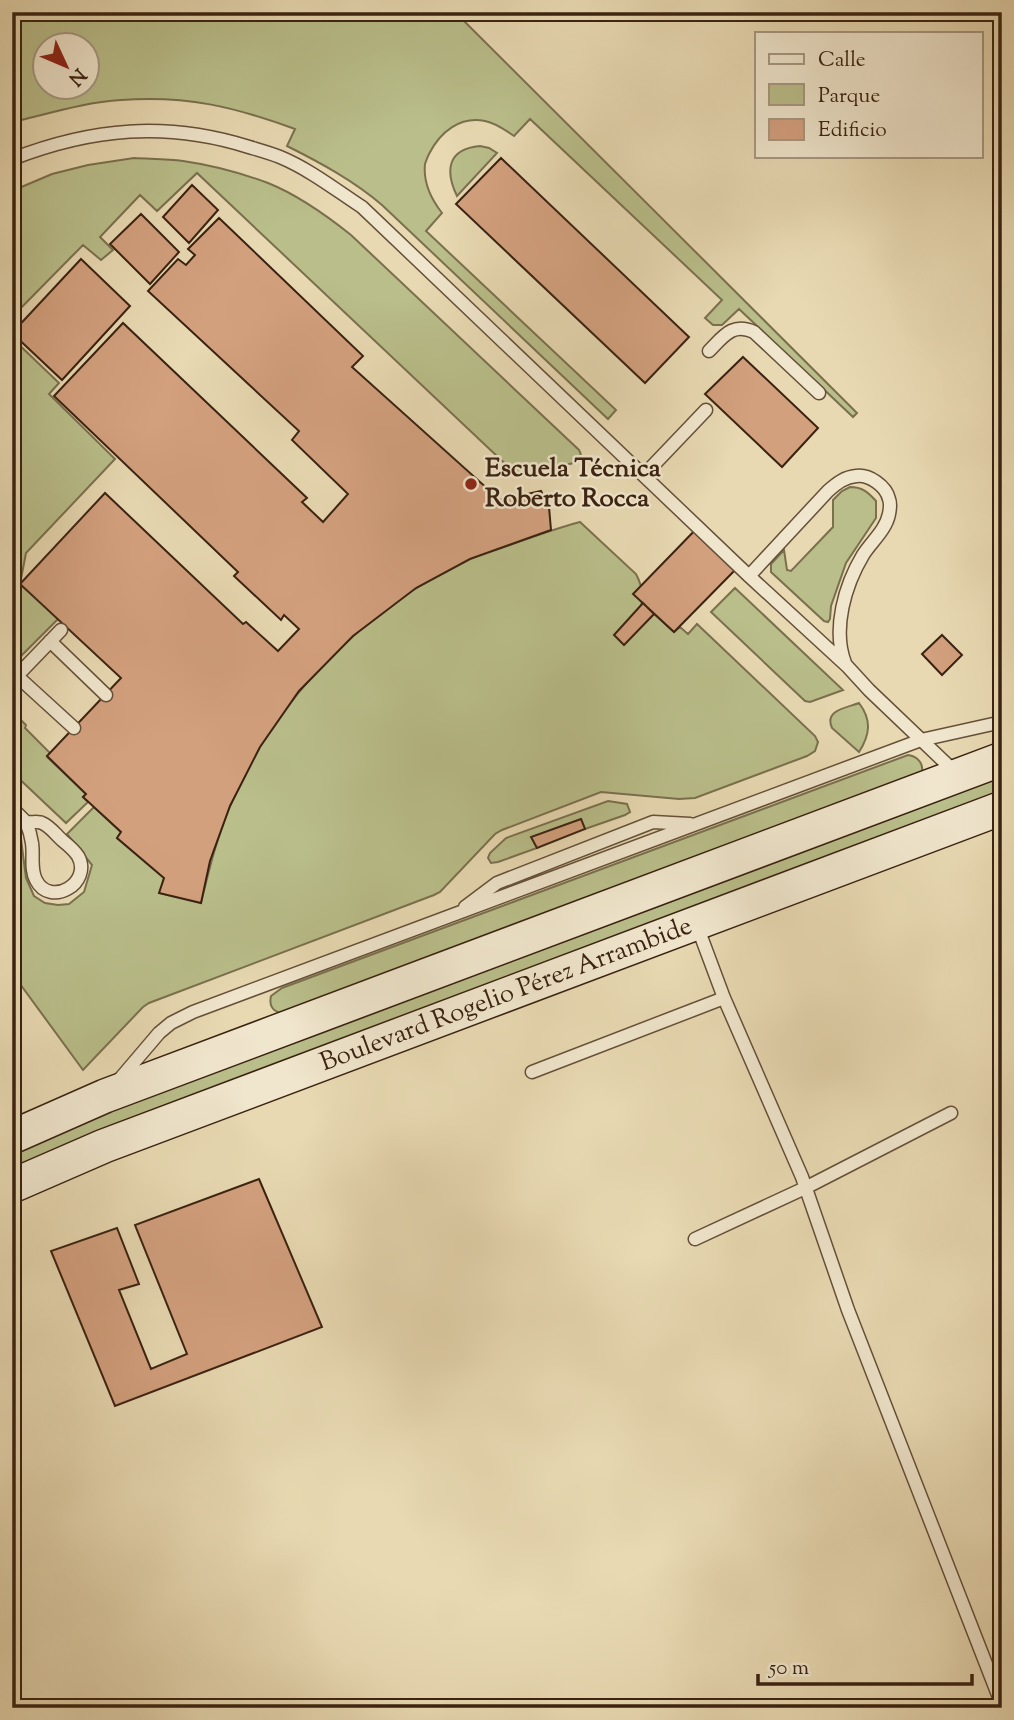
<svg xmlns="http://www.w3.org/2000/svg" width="1014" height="1720" font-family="'Sorts Mill Goudy',serif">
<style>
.green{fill:#b9be8a;stroke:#7a704e;stroke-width:2;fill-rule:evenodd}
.building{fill:#d3a07e;stroke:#3a2211;stroke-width:2}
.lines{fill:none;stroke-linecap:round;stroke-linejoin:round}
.lane-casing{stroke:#665039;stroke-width:15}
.secondary-casing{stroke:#3a2211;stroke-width:36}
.lane{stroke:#f0e6cd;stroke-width:12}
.secondary{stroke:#f0e6cd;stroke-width:33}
.poi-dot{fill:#8f2418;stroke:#f0e6cd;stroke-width:2.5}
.labels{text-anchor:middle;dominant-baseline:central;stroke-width:5;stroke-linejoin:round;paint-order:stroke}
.poi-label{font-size:26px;font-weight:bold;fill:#3a2211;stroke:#f0e6cd;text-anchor:start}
.street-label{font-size:26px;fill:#3a2211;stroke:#f0e6cd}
</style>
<rect width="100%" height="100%" fill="#e8d9b2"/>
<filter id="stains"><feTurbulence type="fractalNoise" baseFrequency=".00286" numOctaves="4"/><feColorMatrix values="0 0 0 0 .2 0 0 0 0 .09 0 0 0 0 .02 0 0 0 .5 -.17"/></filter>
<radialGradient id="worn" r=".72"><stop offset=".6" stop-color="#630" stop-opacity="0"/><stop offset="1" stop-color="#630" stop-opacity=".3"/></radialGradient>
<path class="green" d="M12 12H455L857 413 853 417 739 309 722 325H713L705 318 722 300 530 119 514 136C505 130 496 123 485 121 460 116 440 132 429 154 428 156 426 161 425 164 423 183 431 199 442 213L426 231 616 410 608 419 382 205C354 181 321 163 287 146L295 129C235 107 186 95 121 100 87 102 54 112 21 120L12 124ZM46 46H88V88H46Z
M480 146 489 148 497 153 457 196C445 171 447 149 480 146Z
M134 158C150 159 167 159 183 161 211 165 241 173 268 183 298 195 326 215 351 235L579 450C582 455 581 458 577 462L523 476H518L197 173 157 211 140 195 100 237 113 250 101 260 83 245 12 317V191L52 174 88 165Z
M12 338 59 383 49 394 115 459 26 553 20 584 59 618 12 665Z
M850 487C862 487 868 492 876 501V518L846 563 831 606 830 619 828 622 824 621 771 572V564L784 550 787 570 791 571 833 527V500L842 491Z
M580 522 636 574C651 602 636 618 624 644L654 614 674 632 680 627 688 634 697 624 815 736 818 742 815 751 807 756 695 798 679 799 601 792 502 830 495 834 440 892 434 895 149 1003 143 1007 83 1070 12 973V831L21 839 26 878 34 896 45 903 58 905 69 904 84 892 92 865 67 834 94 807 121 832 117 838 164 878 160 893 201 903C209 870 217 837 230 806 273 701 366 607 469 559 480 554 492 551 504 547 529 538 554 529 580 522Z
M735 588 843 690 810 702 805 701 711 612Z
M859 703C872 720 870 735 859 752L832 728C824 710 846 708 859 703Z
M12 714 17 716 26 725 25 728 50 753 47 757 86 794 83 797 88 802 66 823 12 772Z
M908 755C918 756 925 765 921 774L281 1013C272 1011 269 1005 271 996L282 988Z
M1002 777V796L12 1171V1151L95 1116 324 1032Z
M608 801 627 804 630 812 625 815 585 829 581 819 532 837 537 848 498 862 491 863 488 858 490 853 506 838Z"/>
<path class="building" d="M501 158 689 337 645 383 456 204Z
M192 185 218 210 189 243 163 217Z
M141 214 179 252 150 284 110 244Z
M219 218 363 356 352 367 500 500 541 491 549 507 551 530 470 559 416 588 353 636 299 691 260 747 230 806 210 861 201 903 159 893 164 878 117 838 121 832 83 797 86 794 47 756 121 678 20 584 105 493 243 624 246 622 278 651 299 629 284 615 281 620 234 576 238 572 54 396 123 323 307 498 302 502 323 522 348 494 292 440 299 431 148 291 178 259 186 265 195 255 188 249Z
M81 259 130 306 62 380 12 333Z
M743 357 818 428 782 467 705 394Z
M702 523 742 563 674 632 633 594Z
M643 603 654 614 624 645 614 635Z
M942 635 962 655 942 675 922 654Z
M581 819 585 829 537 848 531 837Z
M259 1179 322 1327 115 1406 51 1251 117 1228 139 1284 119 1290 151 1369 187 1354 135 1225Z"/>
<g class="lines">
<g class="lane-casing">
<path id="lane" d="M12 159C92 128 166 121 249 147 259 150 270 153 280 157 309 169 336 190 362 207L749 576 847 666 869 690 956 773
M709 351C723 337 732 322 754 332L819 393
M644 475 706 410
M749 576 828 491C837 483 845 477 856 476 869 474 886 486 889 499 891 504 890 509 889 514 886 530 871 542 863 555 845 585 832 629 845 663
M50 641 106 695
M17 676 74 728
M12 681 61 630
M12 808 26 822
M26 822C31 823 38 821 42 823 50 826 57 836 63 841 68 845 74 850 78 856 93 883 50 908 36 880 30 869 34 855 32 843 31 836 29 829 26 822Z
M465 907 497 883 653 822 690 824
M696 923 724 998 802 1177 848 1310 1002 1705
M532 1072 724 998
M119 1080 159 1033 171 1023 193 1012 921 740 1002 722
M695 1239 805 1188 951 1113"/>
</g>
<g class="secondary-casing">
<g id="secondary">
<path d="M12 1137 105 1096 1002 759"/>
<path id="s1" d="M12 1186 104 1146 1002 808"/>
</g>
</g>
<use href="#lane" class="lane"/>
<use href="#secondary" class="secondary"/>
</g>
<circle class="poi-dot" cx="471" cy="484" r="7"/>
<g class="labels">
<g class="poi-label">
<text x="485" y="469">Escuela Técnica<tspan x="485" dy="30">Roberto Rocca</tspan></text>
</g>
<g class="street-label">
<text stroke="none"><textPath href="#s1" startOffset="530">Boulevard Rogelio Pérez Arrambide</textPath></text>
</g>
</g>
<rect width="1014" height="1720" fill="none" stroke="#e8d9b2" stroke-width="42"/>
<rect x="14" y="14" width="986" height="1692" fill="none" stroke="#3a2211" stroke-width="3.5"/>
<rect x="21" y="21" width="972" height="1678" fill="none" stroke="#3a2211" stroke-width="2"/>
<rect x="755" y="32" width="228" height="126" fill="#f0e6cd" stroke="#a79882" stroke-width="2"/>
<rect x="769" y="54" width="35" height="10" fill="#f0e6cd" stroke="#a79882" stroke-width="2"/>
<text x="818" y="66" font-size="21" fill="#3a2211">Calle</text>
<rect x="769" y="84" width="35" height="21" fill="#b9be8a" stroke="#a79882" stroke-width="2"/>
<text x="818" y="102" font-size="21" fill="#3a2211">Parque</text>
<rect x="769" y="119" width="35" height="21" fill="#d3a07e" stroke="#a79882" stroke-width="2"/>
<text x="818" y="136" font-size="21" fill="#3a2211">Edificio</text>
<g transform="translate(66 66) rotate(134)"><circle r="33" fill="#f0e6cd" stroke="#a79882" stroke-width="2"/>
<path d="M0-5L12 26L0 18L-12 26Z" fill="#8f2418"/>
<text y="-10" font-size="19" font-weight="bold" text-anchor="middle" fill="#3a2211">N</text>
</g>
<path d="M758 1674v10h214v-10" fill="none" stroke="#3a2211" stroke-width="3.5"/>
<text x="769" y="1674" font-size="21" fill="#3a2211" stroke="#f0e6cd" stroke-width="5" paint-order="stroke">50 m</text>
<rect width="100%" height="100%" filter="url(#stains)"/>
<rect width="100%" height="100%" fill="url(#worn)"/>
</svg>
